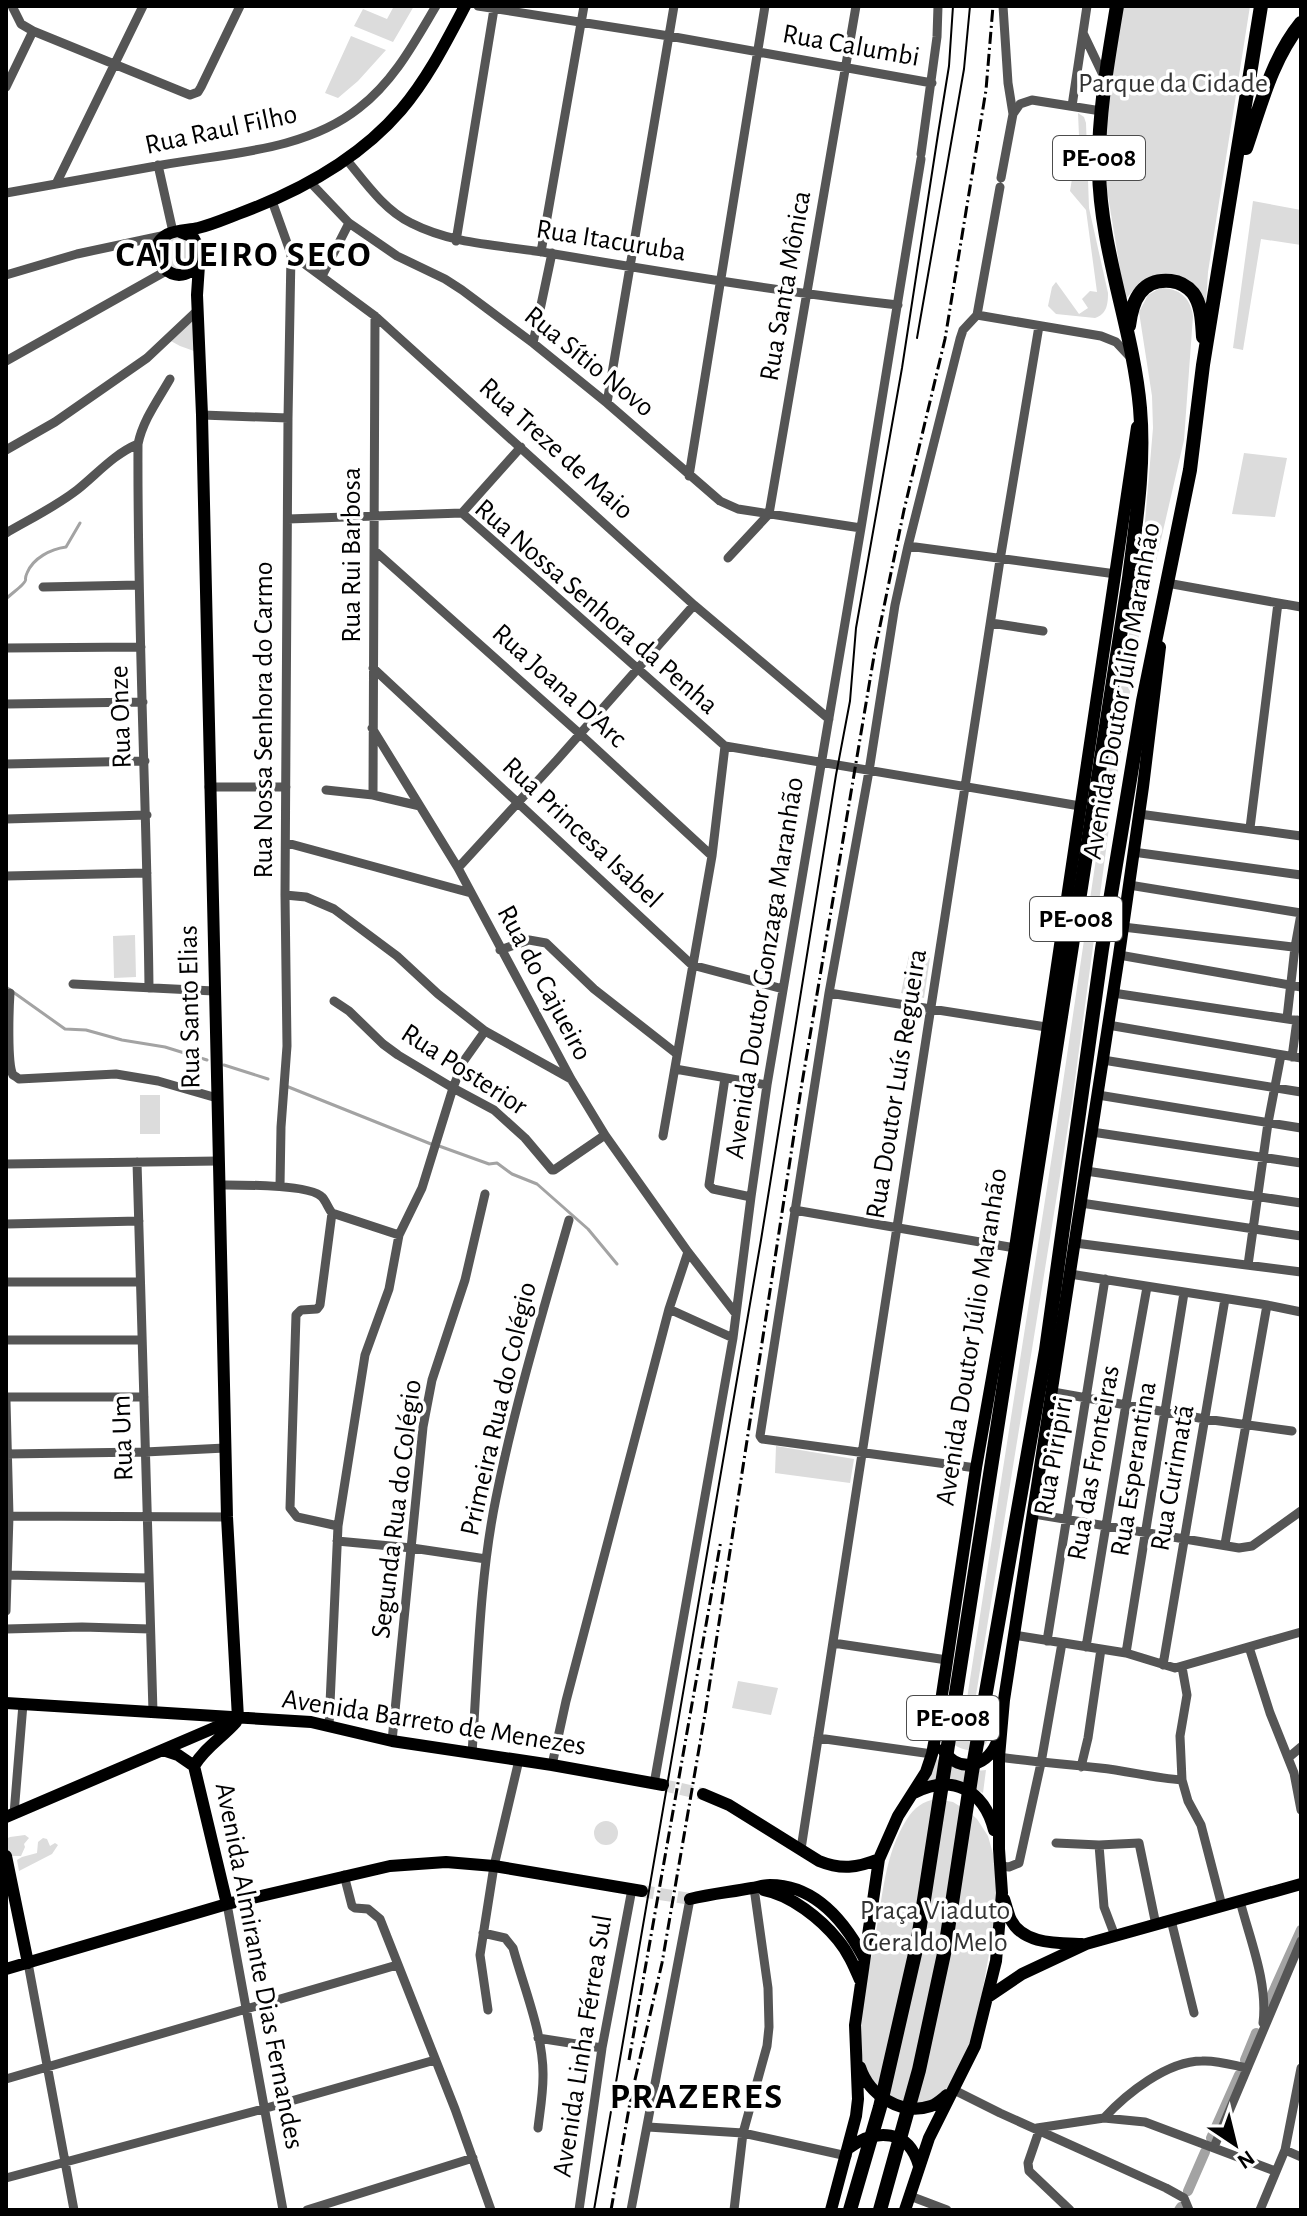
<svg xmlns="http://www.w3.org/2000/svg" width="1307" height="2216" font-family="'Alegreya Sans',sans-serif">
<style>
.green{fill:#dcdcdc}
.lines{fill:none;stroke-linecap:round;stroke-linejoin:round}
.stream{stroke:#a3a3a3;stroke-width:3}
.canal{stroke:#a3a3a3;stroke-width:10}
.major-tunnel{stroke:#d9d9d9;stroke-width:12;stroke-dasharray:12 6;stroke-linecap:butt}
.minor{stroke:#555;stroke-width:9}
.major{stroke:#000;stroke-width:12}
.highway{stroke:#000;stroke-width:14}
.tram{stroke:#000;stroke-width:2}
.rail{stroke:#000;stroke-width:3;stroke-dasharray:12 4 2 4;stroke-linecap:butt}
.labels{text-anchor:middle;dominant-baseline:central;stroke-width:7;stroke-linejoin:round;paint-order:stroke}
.shield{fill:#fff;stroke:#4c4c4c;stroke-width:2}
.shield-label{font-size:26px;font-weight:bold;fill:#000}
.street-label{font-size:28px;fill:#000;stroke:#fff}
.park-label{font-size:28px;fill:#333;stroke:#fff}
.district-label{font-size:36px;font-weight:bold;letter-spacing:2px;fill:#000;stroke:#fff}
</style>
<rect width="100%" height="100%" fill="#fff"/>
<path class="green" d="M394 6H414L393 42 354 26 363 9 387 19Z
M1121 6H1250L1208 272 1206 304 1203 298 1159 277 1140 282 1125 300 1103 165 1108 81Z
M351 36 386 50 358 81 338 98 325 93Z
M1078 113 1084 117 1086 123 1089 208 1108 293C1108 304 1107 314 1095 318L1056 314 1048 306 1052 287 1056 282 1079 314 1088 308 1082 299 1090 291 1097 292 1086 210 1070 191 1079 136Z
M1253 201 1301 210V245L1261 239 1243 350 1233 348Z
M170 237 186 238 194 246 195 257 185 270 168 269 159 250Z
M1160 288C1179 288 1190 297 1193 316L1184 440 1139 635 1109 828 1072 1102 971 1726 992 1730C989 1737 987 1745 981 1748 977 1751 973 1750 968 1750 952 1748 945 1736 943 1721L963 1724 1056 1130 1144 533 1153 428 1152 396 1139 312 1148 295Z
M194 317V351L180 346 169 340Z
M1244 453 1287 458 1275 517 1232 514Z
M135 935 136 977 114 978 113 936Z
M909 955 930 958 924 998 901 993Z
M140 1095H160V1134H140Z
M776 1446 854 1459 850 1483 775 1473Z
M738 1681 778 1688 771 1715 732 1708Z
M934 1758C951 1766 967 1773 986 1770L983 1793C961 1782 950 1774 925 1783Z
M936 1799 953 1802 969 1812 977 1819 988 1836 997 1868V1909L974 2039 944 2095 915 2106C897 2100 879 2096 869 2078 861 2063 860 2040 860 2023 862 1995 870 1966 875 1938 883 1897 884 1855 907 1819 914 1808 923 1801 936 1799Z
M594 1833a12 12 0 1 1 24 0a12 12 0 1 1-24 0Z
M25 1835 29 1838 24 1844 25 1847 21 1856H10L7 1852 6 1839 10 1837Z
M43 1838 47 1839 50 1846 55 1843 58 1845 52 1854 19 1871 17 1860 22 1857 37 1853 38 1842Z"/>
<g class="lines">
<path class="stream" d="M6 599C11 594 17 590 22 585 29 578 23 582 27 573 33 558 51 549 66 547L80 523
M6 987 65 1029 86 1030 122 1040 165 1047 207 1060
M224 1065 268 1079
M286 1086 431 1144
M439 1146 489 1164 497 1163 512 1174 537 1184 588 1229 617 1264"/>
<path class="canal" d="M1269 2001 1301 1930
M1245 2060 1256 2033
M1211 2138 1239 2075
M1188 2191 1205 2152
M1179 2210 1181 2207"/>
<path class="major-tunnel" d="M663 1785 703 1794
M642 1891 690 1899"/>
<path class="minor" d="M12 6 21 24 33 31 190 95 198 92 201 87 240 6
M478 6 669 36 932 83
M1003 6 1008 83 1013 114
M1083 33 1104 77
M6 87 33 31
M1072 106 1087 6
M921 154 937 37 938 6
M346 159C365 182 384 210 411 223 456 246 505 245 554 254 668 273 783 292 898 305
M158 165 173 232
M1001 178 1013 114 1020 104 1032 100 1101 111
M309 181 349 223 397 256 445 279 462 290 533 343 607 403 720 501 738 509 861 528
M56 184 143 6
M6 193C58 184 110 174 162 165 228 153 305 151 359 108 394 81 414 43 436 6
M272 201 291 254 375 316 694 605 829 719
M456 241 494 9
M541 252 584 6
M6 275 77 254 166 235
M322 276 349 223
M977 315 1101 336 1116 342 1131 358
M533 343 552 253
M6 361 166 271
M607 403 674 6
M202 415 288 418
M6 450 55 422 147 358 198 310
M689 476 765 6
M462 513 521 447
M288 519 462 513 725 746 1080 806
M6 533C30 519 55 507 77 490 97 474 114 454 138 444
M908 546 1116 574
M375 551 580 734 712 856
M728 558 769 514 856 6
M1167 583 1301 607
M43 587 139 585
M991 623 1043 631
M6 648 141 647
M373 668 692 965 783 989
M6 704 143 702
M372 728 458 868 571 1079 605 1135 688 1252 736 1314
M6 764 145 761
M209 787H286
M326 790 373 795 420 806
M373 795 375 316
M1139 814 1301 836
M6 819 147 815
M1250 828 1278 603
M287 843 471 893
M1133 852 1301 875
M458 868 557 760 694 605
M6 876 147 873
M1129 885 1301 913
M285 895 306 897 334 909 397 956 438 994 485 1031 571 1079
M1123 927 1301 948
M500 950 529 940 546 943 594 989 677 1054
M1119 955 1301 987
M73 984 214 991
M149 988C147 806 137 625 138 444 143 420 158 400 170 379
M10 993C9 1008 7 1064 13 1075 15 1076 17 1077 19 1079L116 1074 158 1081 217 1098
M829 993 1046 1027
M1113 993 1301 1021
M334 1001 349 1011 383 1044 398 1055 453 1088 494 1110 525 1138 552 1170H554L605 1135
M1287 1018 1295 947 1301 914
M1108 1025 1301 1058
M1292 1057 1297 1020
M1103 1060 1301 1092
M675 1069 767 1085
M725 1078 709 1185 713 1189 751 1197
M1098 1095 1301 1128
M1092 1132 1301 1163
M663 1136 712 856 725 746
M137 1162 153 1712
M6 1164 218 1161
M1086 1171 1301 1203
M219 1185C237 1185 310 1184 322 1197 326 1201 328 1208 332 1213L399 1235
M280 1186 281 1127 287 1046 285 895 288 418 291 254
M1081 1203 1301 1236
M794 1210 1015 1248
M332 1213 320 1305 317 1309 301 1310 296 1315 290 1508 297 1517 338 1526
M6 1224 139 1221
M1075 1243 1301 1272
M1248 1265 1268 1123 1281 1055
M1070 1274 1267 1305 1301 1312
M6 1282H140
M669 1309 733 1338
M6 1340H142
M1053 1392 1205 1419 1292 1431
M6 1397H144
M6 1401 9 1516 6 1611
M6 1454 145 1452 225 1448
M976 1468 762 1439 760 1436 829 993 869 771 895 605 908 546 960 339 963 330 977 315 1000 187
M1034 1514 1239 1548 1252 1546 1301 1511
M6 1516 227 1517
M337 1541 412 1548 486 1559
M1225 1544 1267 1305
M6 1575 149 1578
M6 1629 82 1627 150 1629
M1014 1635 1126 1653 1175 1668 1301 1632
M1047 1641 1105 1279
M833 1643 947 1660
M1086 1647 1126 1404 1147 1287
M1249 1647 1270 1713 1294 1773 1301 1810
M1126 1653 1184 1293
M1163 1665 1225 1299
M1182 1667 1187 1695 1180 1736 1182 1780 1188 1801 1201 1825 1222 1906
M329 1726 338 1526 365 1355 389 1289 399 1235 422 1188 453 1088 463 1062 485 1031
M818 1738 932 1754
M392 1741 423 1427 432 1380 465 1280 485 1194
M472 1753C478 1668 479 1581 496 1498 515 1404 543 1311 569 1220
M999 1757C1033 1762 1067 1764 1100 1768 1128 1771 1154 1778 1182 1780
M1288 1758 1301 1747
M552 1765 566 1701 669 1309 688 1252
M1081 1767 1088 1738 1101 1649
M654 1784 733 1338 751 1197 767 1085 861 528 921 159
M14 1814 23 1704
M1056 1843 1099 1845 1139 1843 1156 1925
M1099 1845 1104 1907 1115 1936
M801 1849 1000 560 1039 326
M1001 1866 1009 1867 1019 1863 1041 1763 1062 1643
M344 1875 352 1906 355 1908 368 1909 380 1919 455 2109 491 2210
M1240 1901C1250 1940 1268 1982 1263 2023
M227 1904 283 2210
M1171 1920 1194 2013
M483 1933 505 1938 513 1948C524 1988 544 2036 543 2077 543 2094 540 2111 538 2128
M28 1963 74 2210
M488 2010 480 1955 494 1866 519 1760
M538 2038 602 2048
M6 2079 397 1965
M954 2090 1000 2113 1166 2188 1184 2198 1189 2210
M1104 2118C1126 2094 1167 2061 1202 2061 1217 2060 1232 2065 1246 2068
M648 2127 743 2133 847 2156
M1037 2128 1104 2118 1145 2122 1275 2171
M1039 2131 1028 2163 1029 2171 1070 2210
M1214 2147 1301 1941
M1285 2150 1301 2157
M6 2178 263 2109 435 2060
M910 2196 947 2210
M307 2210 473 2158
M579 2210 602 2048 632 1889
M631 2210 690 1899
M734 2210 743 2133 767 2046 769 2027 768 1988 754 1888
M1260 2210 1285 2150 1301 2068"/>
<path class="major" d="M180 232 193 237 200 250 197 295 202 415 227 1517 238 1718
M199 259C182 299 134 253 168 234 176 230 189 230 198 228 211 225 225 219 238 214 298 192 359 159 401 110 428 78 446 42 465 6
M6 1703 311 1722 392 1741 552 1765 663 1785
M163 1750 178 1755 194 1766 227 1904
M943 1750C960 1775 990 1766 998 1739
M194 1766C205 1747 222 1738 236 1722
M914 1793C952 1773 984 1790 994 1830
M703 1794 729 1805 819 1861C841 1870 857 1868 879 1859
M6 1817 235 1719
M6 1856 28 1963
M764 1890C791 1895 821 1919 838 1940 848 1952 854 1966 860 1980
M690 1899C710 1894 731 1892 752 1888 758 1887 764 1885 770 1885 816 1885 845 1922 864 1958
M1004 1899C1006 1905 1008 1912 1010 1918 1022 1945 1058 1943 1082 1944
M6 1969 227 1904 390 1866 446 1862 494 1866 642 1891
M988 1997 1022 1974 1086 1944 1301 1884
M860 2067C869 2095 901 2116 931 2106 937 2104 942 2099 947 2095
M849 2148C876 2128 909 2129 919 2166
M831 2210 856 2116 858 2099 855 2025 879 1859 898 1816 926 1772 932 1754 937 1728 976 1468 1015 1248 1137 427
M905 2210 929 2138 975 2046 996 1961 1002 1893 999 1849V1757L1004 1700 1119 955 1143 787 1160 647"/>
<path class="highway" d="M1246 148C1261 104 1272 59 1301 23
M1129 326C1132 301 1141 278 1171 281 1180 282 1187 286 1193 293 1202 305 1202 323 1203 337
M850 2210 880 2107 917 1945 1129 578C1136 522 1145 465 1140 408 1133 328 1100 250 1099 169 1098 114 1108 60 1117 6
M880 2210 919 2070 945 1949 972 1772 1046 1350 1102 949 1143 701 1190 470 1203 365 1261 6"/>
<path class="tram" d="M917 338 964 69 970 6
M594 2210 761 1240 836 775 850 701 856 628 902 368 938 134 949 66 953 6"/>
<path class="rail" d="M629 2060 721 1540
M611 2210 631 2097 662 1963 705 1714 801 1089 875 650 904 510 945 339 986 90 993 6"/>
</g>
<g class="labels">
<g class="shield">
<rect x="1053" y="136" width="92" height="44" rx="6"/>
<rect x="1030" y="897" width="92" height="44" rx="6"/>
<rect x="907" y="1696" width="92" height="44" rx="6"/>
</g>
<g class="shield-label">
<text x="1099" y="158">PE-008</text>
<text x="1076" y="919">PE-008</text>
<text x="953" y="1718">PE-008</text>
</g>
<g class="street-label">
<text transform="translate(851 46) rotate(10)">Rua Calumbi</text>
<text transform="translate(221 130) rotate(-12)">Rua Raul Filho</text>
<text transform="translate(611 241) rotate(9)">Rua Itacuruba</text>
<text transform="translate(786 286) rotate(-80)">Rua Santa Mônica</text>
<text transform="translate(589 362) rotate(39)">Rua Sítio Novo</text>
<text transform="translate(556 449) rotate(42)">Rua Treze de Maio</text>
<text transform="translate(352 555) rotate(-90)">Rua Rui Barbosa</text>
<text transform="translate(596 607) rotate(41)">Rua Nossa Senhora da Penha</text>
<text transform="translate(559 686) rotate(42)">Rua Joana D'Arc</text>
<text transform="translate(1122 691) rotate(-80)">Avenida Doutor Júlio Maranhão</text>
<text transform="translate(121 717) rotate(-92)">Rua Onze</text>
<text transform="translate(264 720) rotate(-90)">Rua Nossa Senhora do Carmo</text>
<text transform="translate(582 833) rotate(43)">Rua Princesa Isabel</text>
<text transform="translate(765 968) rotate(-81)">Avenida Doutor Gonzaga Maranhão</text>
<text transform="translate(544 983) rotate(62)">Rua do Cajueiro</text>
<text transform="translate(190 1007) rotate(-91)">Rua Santo Elias</text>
<text transform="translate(464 1070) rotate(33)">Rua Posterior</text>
<text transform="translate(897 1084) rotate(-81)">Rua Doutor Luís Regueira</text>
<text transform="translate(972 1337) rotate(-81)">Avenida Doutor Júlio Maranhão</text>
<text transform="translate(499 1409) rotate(-77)">Primeira Rua do Colégio</text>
<text transform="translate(123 1438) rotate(-92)">Rua Um</text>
<text transform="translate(1054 1456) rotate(-80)">Rua Piripiri</text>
<text transform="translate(1094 1463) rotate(-80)">Rua das Fronteiras</text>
<text transform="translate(1134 1469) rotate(-81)">Rua Esperantina</text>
<text transform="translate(1173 1478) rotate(-80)">Rua Curimatã</text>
<text transform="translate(397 1509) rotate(-83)">Segunda Rua do Colégio</text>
<text transform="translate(434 1723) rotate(9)">Avenida Barreto de Menezes</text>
<text transform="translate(259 1966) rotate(79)">Avenida Almirante Dias Fernandes</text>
<text transform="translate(583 2046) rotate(-81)">Avenida Linha Férrea Sul</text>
</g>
<g class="park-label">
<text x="1173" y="84">Parque da Cidade</text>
<text x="935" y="1911">Praça Viaduto<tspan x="935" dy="32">Geraldo Melo</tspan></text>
</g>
<g class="district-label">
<text x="244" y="255">CAJUEIRO SECO</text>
<text x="697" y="2097">PRAZERES</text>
</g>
</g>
<rect width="1307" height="2216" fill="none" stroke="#000000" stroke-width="16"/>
<g transform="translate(1235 2144) rotate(145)" stroke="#ffffff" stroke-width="6" paint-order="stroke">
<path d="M0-6L14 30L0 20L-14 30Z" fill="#000000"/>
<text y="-12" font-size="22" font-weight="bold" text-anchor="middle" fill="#000000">N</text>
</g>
</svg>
